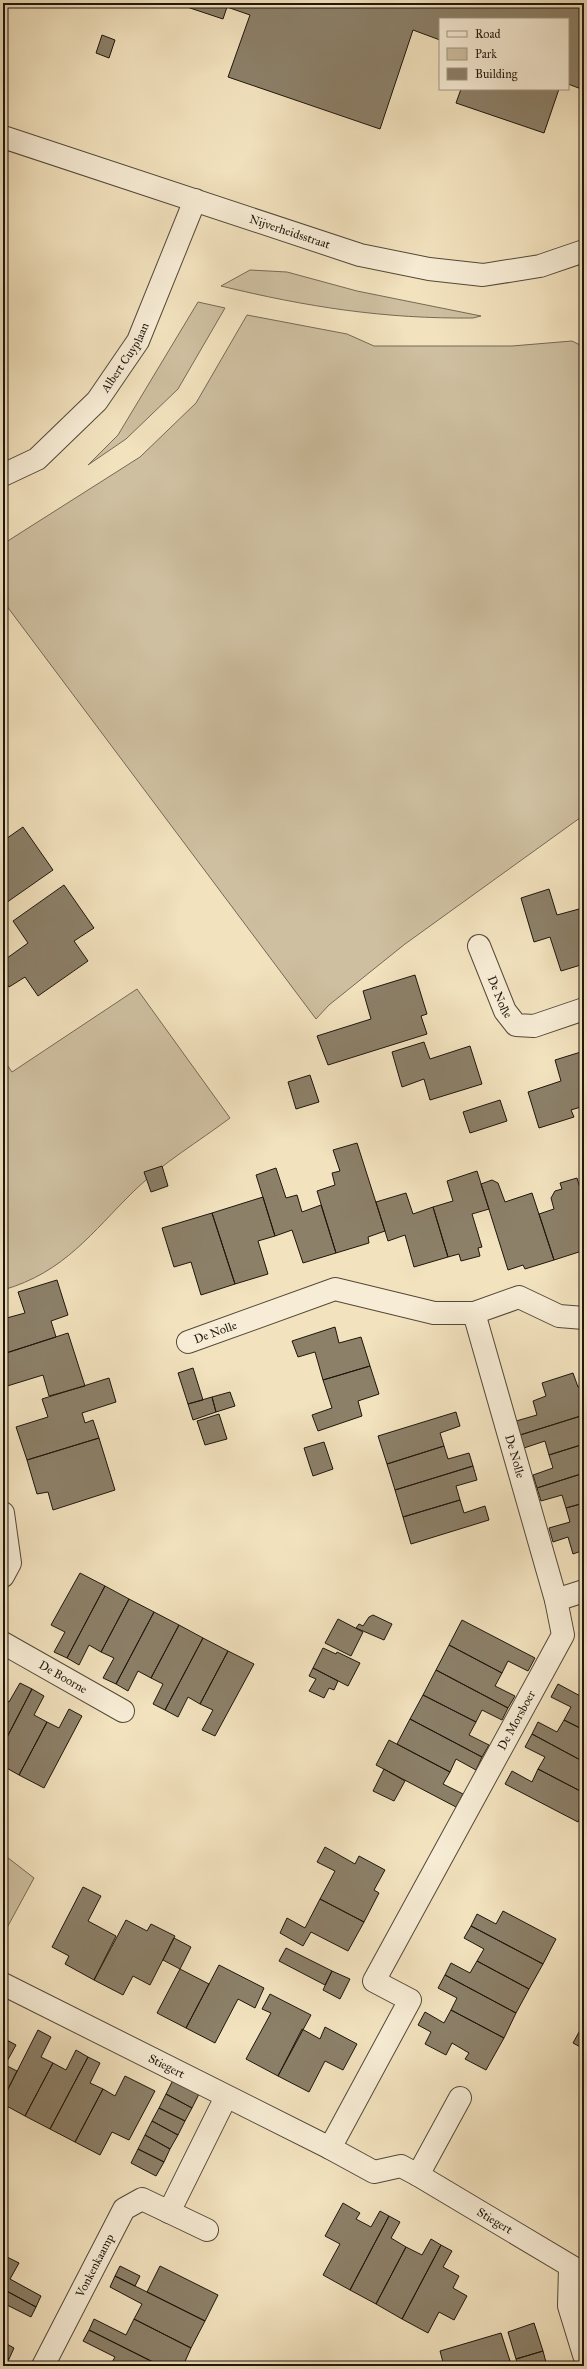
<svg xmlns="http://www.w3.org/2000/svg" width="587" height="2369" font-family="'IM FELL Great Primer',serif">
<style>
.green{fill:#cebfa0;stroke:#766a56}
.building{fill:#8c8069;stroke:#1e160c}
.lines{fill:none;stroke-linecap:round;stroke-linejoin:round}
.minor-casing{stroke:#534938;stroke-width:24}
.tertiary-casing{stroke:#534938;stroke-width:24}
.minor{stroke:#f7ecd5;stroke-width:22}
.tertiary{stroke:#f7ecd5;stroke-width:22}
.labels{text-anchor:middle;dominant-baseline:central;stroke-width:3;stroke-linejoin:round;paint-order:stroke}
.street-label{font-size:12px;fill:#1e160c;stroke:#f7ecd5}
</style>
<rect width="100%" height="100%" fill="#f2e2be"/>
<filter id="stains"><feTurbulence type="fractalNoise" baseFrequency=".005" numOctaves="4"/><feColorMatrix values="0 0 0 0 .2 0 0 0 0 .09 0 0 0 0 .02 0 0 0 .5 -.17"/></filter>
<radialGradient id="worn" r=".72"><stop offset=".6" stop-color="#630" stop-opacity="0"/><stop offset="1" stop-color="#630" stop-opacity=".3"/></radialGradient>
<path class="green" d="M250 270 287 272 357 291 481 316 473 318C385 319 307 307 221 286Z
M198 302 225 308 178 389 126 439 88 465 118 435Z
M247 315 347 334 374 346H512L572 341 584 347V815L405 944 329 1005 316 1019 3 601V544L140 457 196 403Z
M137 989 230 1118C198 1142 164 1162 135 1190 91 1233 65 1272 3 1290V1059L12 1072Z
M3 1854 34 1878 3 1935Z"/>
<path class="building" d="M175 3H584V90L568 84V19H440V40L413 30 380 129 228 77 250 15 227 7 223 19Z
M102 35 115 40 109 58 96 53Z
M461 89H559L544 133 456 103Z
M23 827 53 870 3 905V841Z
M64 885 94 928 74 941 88 961 38 996 25 977 9 987 3 978V961L28 943 13 921Z
M549 889 557 915 579 909 584 926V964L561 971 550 937 534 942 521 898Z
M584 907V926L579 909Z
M415 975 427 1014 421 1016 427 1034 328 1065 317 1036 371 1019 363 991Z
M424 1042 430 1059 470 1046 482 1084 430 1100 424 1079 402 1087 392 1052Z
M584 1051V1106L571 1110 574 1117 539 1128 528 1092 561 1081 555 1060Z
M310 1075 319 1102 296 1109 288 1082Z
M500 1100 507 1121 470 1133 463 1112Z
M357 1143 385 1231 368 1237 369 1243 336 1253 317 1191 335 1185 332 1173 340 1171 333 1150Z
M162 1166 168 1186 151 1192 144 1172Z
M276 1168 286 1198 297 1195 302 1212 321 1205 336 1253 303 1263 292 1230 275 1236 256 1175Z
M477 1171 489 1209 472 1214 482 1247 478 1248 480 1256 461 1261 459 1254 448 1257 433 1207 453 1201 447 1181Z
M577 1178 584 1202V1245L581 1246 582 1251 554 1260 539 1214 554 1209 551 1198 555 1191 562 1189 560 1183Z
M492 1180 498 1183 505 1202 532 1193 554 1260 525 1269 523 1265 508 1270 481 1184Z
M406 1193 413 1214 433 1207 448 1257 414 1267 405 1235 388 1241 376 1202Z
M263 1197 275 1236 258 1241 268 1274 235 1284 212 1213Z
M212 1213 235 1284 201 1295 191 1262 174 1267 162 1228Z
M57 1280 68 1315 51 1321 56 1337 3 1354V1319L25 1313 18 1292Z
M335 1327 339 1343 361 1337 370 1366 323 1380 315 1352 298 1357 292 1341Z
M68 1333 85 1386 49 1396 43 1375 4 1387 3 1354Z
M370 1366 379 1394 358 1401 362 1416 318 1431 312 1415 332 1408 323 1380Z
M193 1368 203 1400 188 1404 178 1373Z
M573 1373 578 1387 584 1385V1415L520 1435 516 1421 537 1415 533 1401 546 1396 542 1383Z
M109 1378 116 1402 82 1413 85 1423 93 1420 99 1438 27 1460 16 1427 48 1417 42 1399Z
M230 1392 235 1406 216 1412 212 1397Z
M212 1397 216 1412 193 1420 188 1404Z
M456 1412 460 1426 440 1433 444 1446 387 1464 378 1436Z
M219 1414 227 1439 205 1445 197 1421Z
M584 1415V1444L549 1455 545 1441 524 1448 520 1435Z
M99 1438 115 1490 53 1510 48 1492 37 1494 27 1460Z
M324 1442 333 1469 313 1476 304 1448Z
M584 1444V1473L537 1488 533 1475 553 1468 549 1455Z
M444 1446 448 1459 469 1453 473 1466 395 1490 387 1464Z
M473 1466 477 1480 456 1486 460 1500 403 1517 395 1490Z
M584 1473V1503L566 1508 562 1495 541 1501 537 1488Z
M460 1500 464 1513 485 1506 489 1520 411 1544 403 1517Z
M584 1503V1550L573 1554 568 1537 553 1542 549 1528 570 1522 566 1508Z
M80 1573 105 1586 67 1658 54 1652 65 1632 51 1625Z
M105 1586 129 1599 101 1652 89 1645 79 1665 67 1658Z
M129 1599 154 1612 116 1684 103 1678 114 1658 101 1652Z
M154 1612 179 1625 151 1678 138 1671 128 1691 116 1684Z
M373 1615 392 1624 384 1640 356 1628 359 1624 363 1626 369 1617Z
M338 1619 363 1632 351 1656 325 1643Z
M462 1620 535 1658 528 1671 508 1661 502 1673 449 1645Z
M179 1625 203 1638 165 1710 153 1704 163 1684 151 1678Z
M203 1638 228 1651 200 1704 188 1697 178 1717 165 1710Z
M449 1645 502 1673 495 1686 515 1696 508 1708 436 1670Z
M323 1648 336 1654 337 1652 360 1663 348 1686 313 1668Z
M228 1651 254 1664 215 1736 202 1730 213 1710 200 1704Z
M313 1668 338 1681 334 1690 329 1688 324 1698 309 1691 316 1679 309 1676Z
M436 1670 508 1708 502 1720 482 1710 476 1722 423 1695Z
M20 1683 32 1689 3 1745V1699L9 1702Z
M558 1684 584 1698V1730L564 1720 571 1707 551 1697Z
M32 1689 44 1696 34 1715 47 1722 19 1775 3 1766V1745Z
M423 1695 476 1722 469 1735 489 1745 482 1757 410 1719Z
M69 1709 82 1716 44 1788 19 1775 47 1722 59 1728Z
M410 1719 482 1757 476 1770 456 1759 450 1772 397 1744Z
M564 1720 584 1730V1762L532 1734 538 1722 557 1732Z
M532 1734 584 1762V1793L538 1769 545 1757 525 1747Z
M389 1740 450 1772 443 1784 463 1794 456 1807 376 1765Z
M384 1769 405 1781 394 1801 373 1791Z
M538 1769 584 1793V1810L578 1822 505 1784 512 1771 532 1782Z
M325 1847 355 1864 359 1856 385 1870 374 1890 379 1893 364 1922 320 1899 335 1871 317 1862Z
M83 1887 101 1896 88 1921 116 1936 94 1980 65 1964 69 1956 52 1947Z
M320 1899 364 1922 348 1951 311 1932 303 1946 280 1933 287 1918 305 1928Z
M503 1911 556 1939 543 1964 471 1926 477 1914 496 1924Z
M126 1920 147 1931 151 1924 175 1936 150 1985 133 1976 123 1995 94 1980Z
M471 1926 543 1964 529 1989 477 1961 484 1949 464 1938Z
M174 1938 191 1947 180 1969 209 1984 186 2028 157 2013 180 1969 163 1960Z
M286 1948 332 1971 325 1985 279 1961Z
M477 1961 529 1989 516 2013 445 1975 451 1963 470 1973Z
M219 1965 264 1988 255 2008 238 1999 215 2043 186 2028Z
M332 1971 350 1979 340 1999 323 1990Z
M445 1975 516 2013 504 2038 451 2010 457 1998 438 1988Z
M270 1994 311 2015 278 2076 246 2059 271 2013 262 2009Z
M451 2010 504 2038 486 2070 465 2059 469 2053 452 2043 446 2055 425 2044 431 2032 418 2025 425 2012 444 2023Z
M584 2023V2049L573 2043Z
M325 2027 357 2044 343 2070 325 2061 309 2092 278 2076 302 2029 320 2039Z
M38 2030 51 2037 41 2057 53 2063 25 2116 3 2104V2099Z
M3 2038 16 2045 5 2065 17 2071 3 2099Z
M76 2050 88 2057 50 2129 25 2116 53 2063 66 2070Z
M88 2057 100 2063 90 2083 103 2089 75 2142 50 2129Z
M125 2076 155 2091 129 2140 112 2132 100 2155 75 2142 103 2089 115 2096Z
M173 2080 199 2094 192 2108 166 2094Z
M166 2094 192 2108 185 2121 159 2108Z
M159 2108 185 2121 178 2135 152 2121Z
M152 2121 178 2135 170 2149 145 2135Z
M145 2135 170 2149 164 2162 138 2149Z
M138 2149 164 2162 156 2176 131 2163Z
M343 2203 360 2213 356 2219 371 2227 380 2211 389 2216 350 2290 323 2275 340 2244 325 2236Z
M389 2216 400 2222 391 2238 406 2247 376 2304 350 2290Z
M431 2239 441 2245 402 2319 376 2304 406 2247 422 2255Z
M441 2245 452 2251 443 2267 459 2276 453 2288 467 2296 454 2320 439 2312 428 2333 402 2319Z
M3 2255 19 2263 10 2279 41 2296 36 2307 3 2289Z
M120 2266 140 2276 135 2286 115 2276Z
M160 2266 218 2295 205 2321 147 2292Z
M115 2276 205 2321 191 2348 134 2319 142 2304 110 2287Z
M3 2289 36 2307 31 2317 3 2303Z
M94 2319 126 2335 134 2319 191 2348 183 2366H161L89 2330Z
M534 2323 543 2351 516 2359 508 2332Z
M89 2330 161 2366H110L115 2357 83 2341Z
M501 2333 510 2361 494 2366H444L440 2351Z
M3 2342 14 2348 9 2359 3 2356Z
M543 2351 547 2366H518L516 2359Z
M3 2356 9 2359 5 2366H3Z
M510 2361 511 2366H494Z"/>
<g class="lines">
<g class="minor-casing">
<g id="minor">
<path id="s1" d="M479 946 505 1011 516 1025 534 1026 584 1009"/>
<path id="s2" d="M474 1313 556 1600"/>
<path id="s3" d="M188 1342 335 1289 434 1313H474L519 1297 559 1316 584 1318"/>
<path d="M3 1513 10 1563 3 1576"/>
<path id="s4" d="M3 1643 123 1711"/>
<path id="s5" d="M3 1984 330 2148"/>
<path id="s6" d="M460 2098 418 2175 584 2274"/>
<path id="s7" d="M418 2175 401 2166 374 2172 330 2148 410 2000 374 1981 563 1635 556 1600 584 1591"/>
<path d="M169 2212 226 2097"/>
<path d="M570 2267 569 2306 584 2355"/>
<path id="s8" d="M43 2366 124 2209 142 2199 207 2230"/>
</g>
</g>
<g class="tertiary-casing">
<g id="tertiary">
<path id="s9" d="M3 137 360 255 429 269 483 275 540 266 584 251"/>
<path id="s10" d="M3 475 37 459 97 401 138 341 195 200"/>
</g>
</g>
<use href="#minor" class="minor"/>
<use href="#tertiary" class="tertiary"/>
</g>
<g class="labels">
<g class="street-label">
<text stroke="none"><textPath href="#s9" startOffset="302">Nijverheidsstraat</textPath></text>
<text stroke="none"><textPath href="#s10" startOffset="173">Albert Cuyplaan</textPath></text>
<text stroke="none"><textPath href="#s1" startOffset="55">De Nolle</textPath></text>
<text stroke="none"><textPath href="#s3" startOffset="29">De Nolle</textPath></text>
<text stroke="none"><textPath href="#s2" startOffset="149">De Nolle</textPath></text>
<text stroke="none"><textPath href="#s4" startOffset="69">De Boorne</textPath></text>
<text stroke="none"><textPath href="#s7" startOffset="603">De Morsboer</textPath></text>
<text stroke="none"><textPath href="#s5" startOffset="183">Stiegert</textPath></text>
<text stroke="none"><textPath href="#s6" startOffset="177">Stiegert</textPath></text>
<text stroke="none"><textPath href="#s8" startOffset="113">Vonkenkaamp</textPath></text>
</g>
</g>
<rect width="587" height="2369" fill="none" stroke="#f2e2be" stroke-width="16"/>
<rect x="4" y="4" width="579" height="2361" fill="none" stroke="#1e160c" stroke-width="2"/>
<rect x="8" y="8" width="571" height="2353" fill="none" stroke="#1e160c"/>
<rect x="439" y="18" width="130" height="72" fill="#f7ecd5" stroke="#a09685"/>
<rect x="447" y="31" width="20" height="6" fill="#f7ecd5" stroke="#a09685"/>
<text x="475" y="38" font-size="12" fill="#1e160c">Road</text>
<rect x="447" y="48" width="20" height="12" fill="#cebfa0" stroke="#a09685"/>
<text x="475" y="58" font-size="12" fill="#1e160c">Park</text>
<rect x="447" y="68" width="20" height="12" fill="#8c8069" stroke="#a09685"/>
<text x="475" y="78" font-size="12" fill="#1e160c">Building</text>
<rect width="100%" height="100%" filter="url(#stains)"/>
<rect width="100%" height="100%" fill="url(#worn)"/>
</svg>
